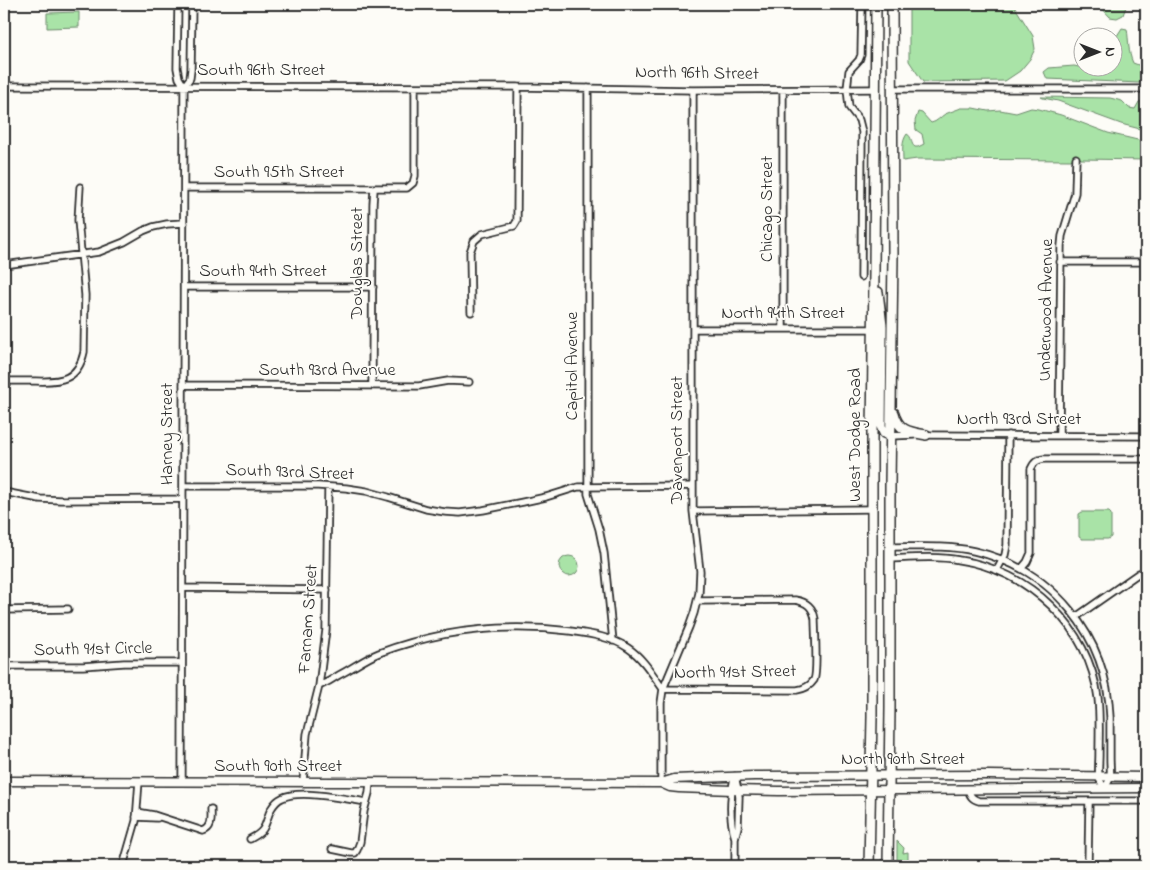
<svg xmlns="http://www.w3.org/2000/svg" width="1150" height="870" font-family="'Indie Flower',sans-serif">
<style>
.green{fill:#a9e3a7;stroke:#6a8769}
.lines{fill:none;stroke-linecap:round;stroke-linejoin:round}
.minor-casing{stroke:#2b2b2b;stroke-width:9}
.major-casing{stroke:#2b2b2b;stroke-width:11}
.highway-casing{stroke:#2b2b2b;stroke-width:12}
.minor{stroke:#fdfcf7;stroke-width:5.5}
.major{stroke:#fdfcf7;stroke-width:8}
.highway{stroke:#fdfcf7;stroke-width:9}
.labels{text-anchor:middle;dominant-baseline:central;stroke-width:4;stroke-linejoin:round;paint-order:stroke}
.street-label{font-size:18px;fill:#2b2b2b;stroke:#fdfcf7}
</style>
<rect width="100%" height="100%" fill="#fdfcf7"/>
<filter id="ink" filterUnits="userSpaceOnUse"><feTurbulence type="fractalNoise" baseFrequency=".02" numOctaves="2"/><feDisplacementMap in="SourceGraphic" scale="10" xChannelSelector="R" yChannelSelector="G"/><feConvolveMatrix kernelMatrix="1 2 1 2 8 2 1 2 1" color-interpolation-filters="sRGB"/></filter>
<g filter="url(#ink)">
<path class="green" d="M909 4H1013L1033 36 1035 49 1030 59 1020 71 1005 81 923 82 909 61Z
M1098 4H1127L1123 15 1117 18 1110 17Z
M79 12V27L47 28V13Z
M1122 28 1127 29C1129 41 1128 52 1133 63L1141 66 1142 75 1140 83 1047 79 1044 72 1049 68 1074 66 1090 69 1094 68H1112L1113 42Z
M1041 97 1110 98 1122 101 1129 108 1135 109 1139 102 1146 101V133L1140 129 1121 124 1058 101 1043 98Z
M961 108H973L988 111 1000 110 1016 113 1031 108 1039 109 1061 115 1108 133 1146 142V160L1081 159 1078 156H1075L1071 160 917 159 903 161C903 151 901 142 907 134 913 137 910 144 915 147H918L924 144 922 134 916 130 915 121 918 112 922 113 931 123C937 122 940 117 945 114 950 112 956 110 961 108Z
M1082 512H1109L1111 514V537L1108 539H1082L1079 537V514Z
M559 566a10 10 0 1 1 20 0a10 10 0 1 1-20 0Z
M897 841 904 848 903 853 908 852V866H897Z"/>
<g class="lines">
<g class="minor-casing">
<path id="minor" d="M178 4 177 68 179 78 184 86
M4 86 518 87 693 90 876 89
M184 86 190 78 191 70 192 4
M588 88V494L599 529 604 553 613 641
M893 89H1146
M184 188H407L413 183 415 176V87
M1060 262H1146
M4 265 99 252 124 242 143 231 153 227 167 224 184 223
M861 277 862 132 859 120 849 107 847 89 849 71 859 60 861 55 862 4
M184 287H373
M471 312 470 252 474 241 482 234 514 226 517 221 518 87
M783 328V90
M693 329H873
M4 381C14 381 25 381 36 381 61 382 78 380 84 352L85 295 78 220 80 187
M183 385 419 386 448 381 469 382
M372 386V379L373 204 374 189
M923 435 1146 436
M1059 435 1061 246 1062 236 1075 193 1076 158
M891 436 914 435
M183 486H318L346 488 366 491 388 497 426 509 445 512 460 513 483 510 523 502 546 497 578 487 693 486
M4 492 40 499 61 500 183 499
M693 511 872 509
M890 547C918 547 947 545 974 551 1053 569 1107 636 1110 717 1110 731 1110 745 1110 759 1110 765 1111 772 1110 778 1109 782 1106 785 1105 788
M890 559C913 558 937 556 959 560 1029 570 1089 627 1098 698 1100 717 1099 736 1099 755 1099 762 1098 771 1099 778 1100 782 1103 785 1105 788
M1021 569 1027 562 1031 553V469C1034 462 1037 460 1044 459H1146
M997 570 1005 555 1007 545 1008 435
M183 588 327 590
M4 610 68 609
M1076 617 1139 573 1146 572
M4 666H83L124 663H182
M319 686C326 683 333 679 339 675 353 668 364 659 379 653 440 630 505 623 570 631 590 634 612 637 628 648 643 658 653 675 663 689L797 690C804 689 810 686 814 680 818 672 815 631 815 619 813 607 807 602 795 600L698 601
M735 776 738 790 739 797 738 827 735 838V866
M734 778C730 798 729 819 735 838
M182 781 184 86
M303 782 307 734 319 686 326 630 328 487
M661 783V703L663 689 689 627 694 613 699 593 700 571 693 511V90
M968 789C970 796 972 799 979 801H1146
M137 812 154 815 203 831C213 828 211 818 211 809
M136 817 157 818
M250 839C268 830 264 824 271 809 274 804 277 800 282 798 299 789 347 799 366 802
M332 849 351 853H355L357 850 360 842 364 811 369 793 370 782
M123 866 136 821 139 781
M1088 866 1089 801"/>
</g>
<g class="major-casing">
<path id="major" d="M4 781 661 783 670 787 679 788 732 790 779 791 1146 788
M661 783 674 779 754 776 989 775 1146 777"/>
</g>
<g class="highway-casing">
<path id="highway" d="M878 292 882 326 881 426 884 433 891 436
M894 413C898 431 910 432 926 435
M869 866 872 717V433L874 272 876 4
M888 866 890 708V485L893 256 892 4"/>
</g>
<use href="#minor" class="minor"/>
<use href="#major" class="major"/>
<use href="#highway" class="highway"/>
</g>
</g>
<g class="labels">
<g class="street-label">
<text x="261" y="71">South 96th Street</text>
<text transform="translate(697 74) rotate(1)">North 96th Street</text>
<text x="279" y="173">South 95th Street</text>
<text transform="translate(768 209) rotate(-90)">Chicago Street</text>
<text transform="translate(358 263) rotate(-90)">Douglas Street</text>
<text x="263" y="272">South 94th Street</text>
<text transform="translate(1047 310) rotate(-89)">Underwood Avenue</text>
<text x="783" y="314">North 94th Street</text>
<text transform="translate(573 366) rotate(-90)">Capitol Avenue</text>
<text x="327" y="371">South 93rd Avenue</text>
<text x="1019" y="420">North 93rd Street</text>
<text transform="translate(168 434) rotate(-90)">Harney Street</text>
<text transform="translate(856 435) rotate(-90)">West Dodge Road</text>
<text transform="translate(678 440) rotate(-90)">Davenport Street</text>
<text transform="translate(290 473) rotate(2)">South 93rd Street</text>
<text transform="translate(309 619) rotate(-86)">Farnam Street</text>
<text transform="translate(93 650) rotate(-1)">South 91st Circle</text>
<text transform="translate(735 673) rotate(-1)">North 91st Street</text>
<text x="903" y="760">North 90th Street</text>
<text x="278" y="767">South 90th Street</text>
</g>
</g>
<rect width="1150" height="870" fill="none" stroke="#fdfcf7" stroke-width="20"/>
<rect x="10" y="10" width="1130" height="850" fill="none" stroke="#2b2b2b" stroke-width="2" filter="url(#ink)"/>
<g transform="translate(1098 52) rotate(90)"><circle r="24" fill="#fdfcf7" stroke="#a9a8a5"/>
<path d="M0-4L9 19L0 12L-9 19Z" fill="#2b2b2b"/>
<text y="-8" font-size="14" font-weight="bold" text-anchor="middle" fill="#2b2b2b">N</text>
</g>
</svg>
